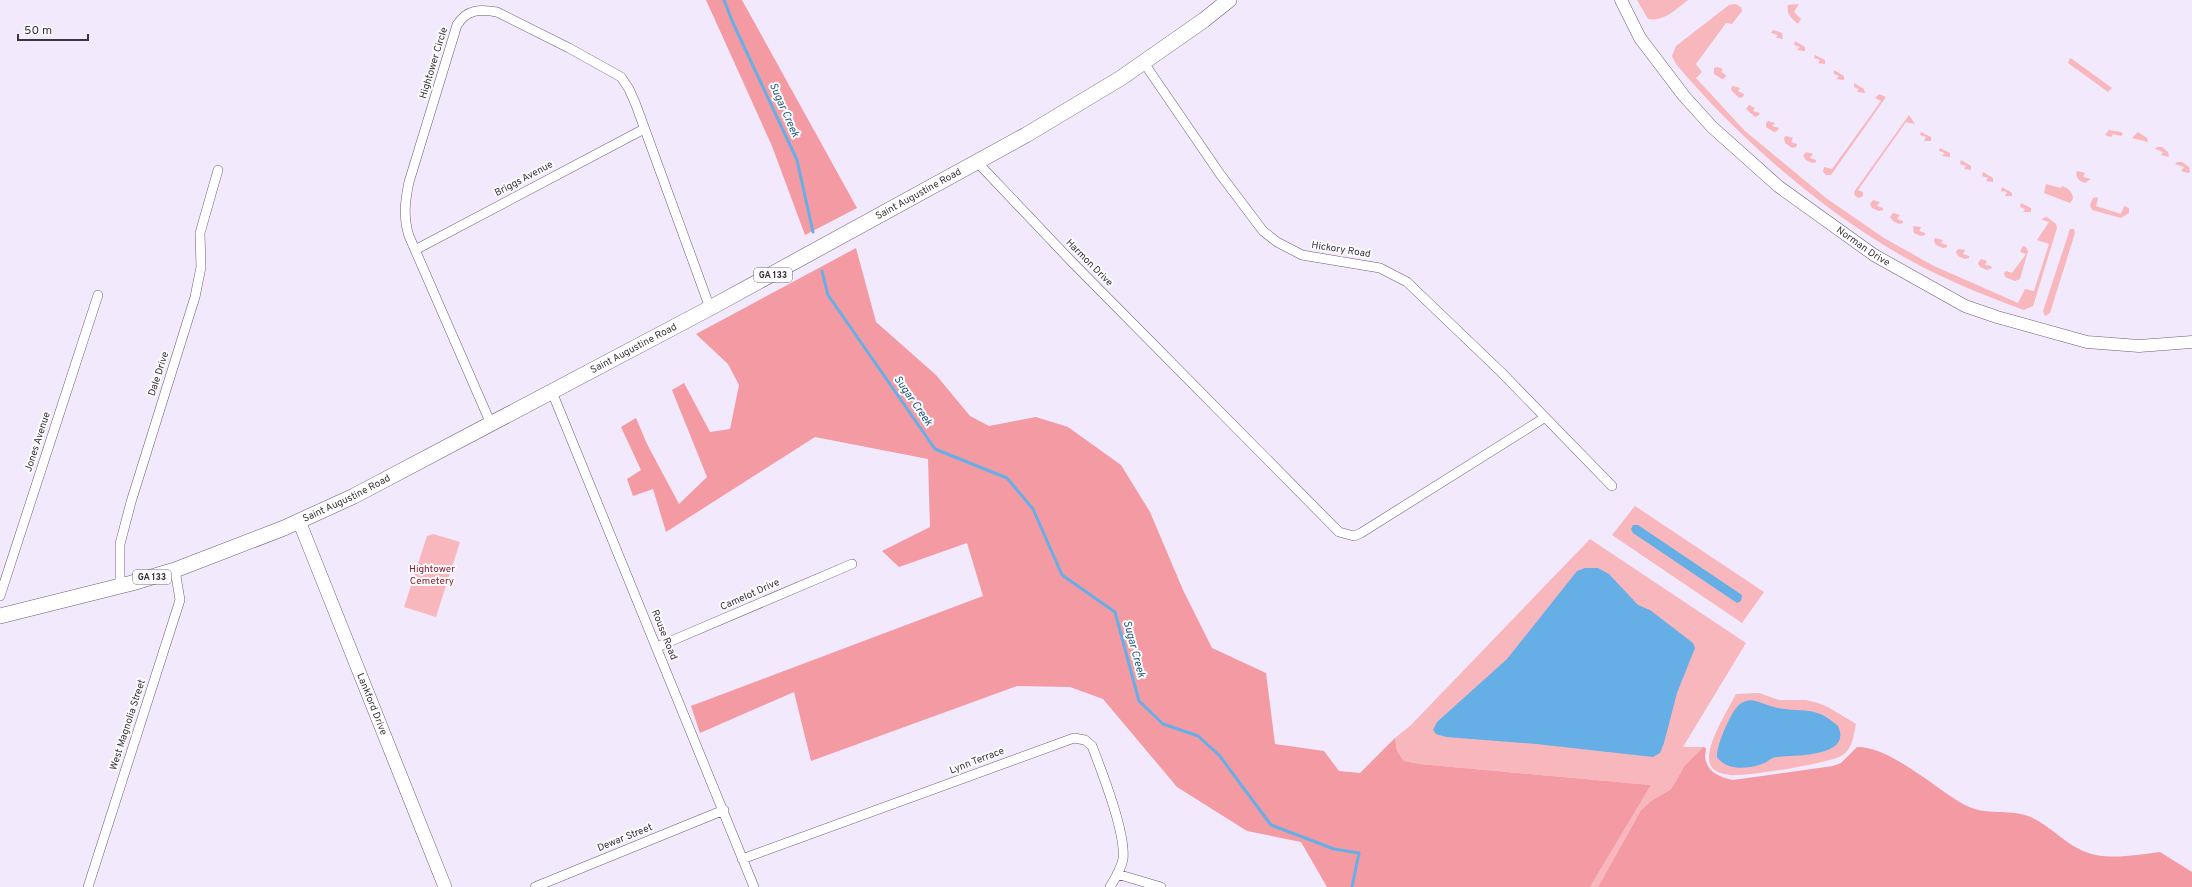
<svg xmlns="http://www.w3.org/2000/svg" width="2192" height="887" font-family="Overpass,sans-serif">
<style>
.green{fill:#f8b7bd}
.forest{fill:#f49aa3}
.water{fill:#66afe6}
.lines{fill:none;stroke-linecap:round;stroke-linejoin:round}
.stream{stroke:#66afe6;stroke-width:3}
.minor-casing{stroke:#6b5d78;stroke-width:10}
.tertiary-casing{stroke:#6b5d78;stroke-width:13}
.secondary-casing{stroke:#6b5d78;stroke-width:14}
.primary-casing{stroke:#6b5d78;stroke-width:16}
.minor{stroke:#fff;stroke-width:9}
.tertiary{stroke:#fff;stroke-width:12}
.secondary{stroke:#fff;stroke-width:13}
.primary{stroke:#fff;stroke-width:15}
.labels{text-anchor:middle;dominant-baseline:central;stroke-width:4;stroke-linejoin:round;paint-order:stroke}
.shield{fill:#fbfbfb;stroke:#747078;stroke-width:1}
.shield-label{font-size:9px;font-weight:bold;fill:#3a3440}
.street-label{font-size:10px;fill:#3a3440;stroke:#fbfbfb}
.park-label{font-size:10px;fill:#861e36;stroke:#fbfbfb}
.water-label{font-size:11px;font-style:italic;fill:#265b80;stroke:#fbfbfb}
</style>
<rect width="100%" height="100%" fill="#f2e9fc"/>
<path class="green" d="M1637 0H1688C1676 9 1664 22 1648 19Z
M1735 4 1741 7 1742 11 1732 24 1726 23 1696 64 1702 72 1696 78 1745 131 1826 198 1884 238 1934 266 2018 303 2025 289 2034 291 2049 244 2037 240 2049 222 2042 220 2043 218 2047 217 2056 224 2057 228 2033 306 2024 310C1986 296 1948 281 1913 262 1826 215 1739 139 1676 64L1672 56 1676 46 1729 5Z
M1799 4 1794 12 1801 19 1798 24C1792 19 1786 14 1788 5Z
M1773 30 1782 33 1783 39 1776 38 1778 35 1771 33Z
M1795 41 1805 47V51L1797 50 1800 47 1794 45Z
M1815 55 1825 60V64L1818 63 1820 60 1814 58Z
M2070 58 2072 59 2112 88 2108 92 2068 63Z
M1717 67 1723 69 1721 72 1726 75 1725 78 1722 79 1714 74V68Z
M1834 70 1844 76V80L1836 79 1839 76 1834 74Z
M1854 83 1864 89 1865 93 1857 92 1859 89 1854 87Z
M1732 86 1740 88 1738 91 1744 94 1743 97 1739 98 1731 90Z
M1879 94 1886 97 1831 175H1826L1823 172 1824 167 1832 169 1881 101 1875 98Z
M1749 105 1755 108 1753 111 1760 113 1758 116 1755 117 1746 109Z
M1909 115 1915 124 1906 122 1858 190 1863 192V196L1859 198 1855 196 1854 192Z
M1768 121 1775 123 1772 126 1779 128 1777 131 1774 132 1766 127V123Z
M2109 130 2121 132 2123 134 2121 136 2113 134 2111 137 2105 135Z
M1921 132 1931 137V141H1924L1926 137 1920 135Z
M2138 132 2147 138 2148 142 2132 138Z
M1786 136 1793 138 1791 142 1797 144 1796 147 1792 148 1785 143 1784 138Z
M2157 147H2162L2168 152 2169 157 2161 155 2163 152 2155 149Z
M1940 148 1950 153V157L1942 156 1945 153 1939 151Z
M1806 152 1813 154 1810 158 1816 160V162L1812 163 1806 160 1803 156Z
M1961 160 1971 166V170L1964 169 1966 166 1960 164Z
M2177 162H2182L2189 167 2190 172 2188 173 2181 171 2184 167 2175 164Z
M2077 171 2085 173 2083 177 2091 179 2085 183C2079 181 2075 178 2077 171Z
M1983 172 1993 178V182L1986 181 1988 178 1982 176Z
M2046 184 2061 188 2062 186C2069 188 2073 193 2073 199L2070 203 2044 193Z
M2002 187 2012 193V196H2005L2007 192 2001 191Z
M2097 197 2098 199 2096 206 2121 214 2124 206 2129 208V213L2121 218 2092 210 2090 205 2093 198Z
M1873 200 1880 202 1877 206 1883 208V210L1879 211 1872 208 1870 204Z
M2021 203 2031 208V212H2023L2025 209 2020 207Z
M1893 213 1900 215 1897 219 1903 221V223L1899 224 1893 221 1890 217Z
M1913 226 1921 227 1919 231 1925 233V235L1921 236 1914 233Z
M2070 229H2074L2075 233 2050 313 2045 316 2043 311Z
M1935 238 1943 240 1941 243 1947 245V247L1943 248 1936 245 1934 241Z
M2023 246 2026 247 2028 251 2020 279 2015 281 2005 277 2004 273 2006 271 2012 273 2026 254 2020 252Z
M1958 249 1965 250 1963 254 1969 256V258L1965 259 1958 256 1956 252Z
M1981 259 1987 261 1985 265 1991 266 1992 268 1987 270 1980 267 1978 263Z
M1635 506 1764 592 1742 623 1612 535Z
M433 534 460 542 436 617 404 607 427 536Z
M1590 539 1746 643 1683 747H1703L1685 765 1671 789 1651 801 1641 810 1598 887H1590L1651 785 1420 764 1404 761 1397 751 1395 738 1411 725Z
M1759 693 1779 700H1806L1818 703 1828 707 1856 724C1853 737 1853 749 1841 756 1830 763 1745 777 1730 775 1723 774 1713 772 1710 764 1704 747 1728 710 1736 694Z"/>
<path class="forest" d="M706 0H742L857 208 805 235 772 146Z
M856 248 876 322 936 375 970 416 989 426 1036 417 1068 427 1121 465 1150 512 1183 590 1212 648 1266 673 1275 744 1324 751 1339 771 1360 773 1395 738 1397 751 1404 761 1420 764 1651 785 1590 887H1327L1301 842 1247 831 1177 787 1103 699 1070 687 1017 686 811 761 794 692 700 733 691 706 983 596 967 543 899 567 882 551 930 527 928 459 815 437 666 532 653 489 633 496 627 479 641 470 621 427 636 418 647 444 679 504 707 477 672 390 684 383 710 432 730 429 739 385 728 364 696 334Z
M1703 747 1706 748C1706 751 1705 754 1705 757 1707 772 1719 777 1733 780L1833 766 1841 763 1857 747C1891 747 1933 787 1963 804 1985 816 2002 809 2025 815 2045 821 2061 840 2079 849 2103 862 2134 855 2160 852L2192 872V887H1598L1641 810 1651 801 1671 789 1685 765Z"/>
<path class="water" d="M1633 525H1638L1742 595 1741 601 1737 603 1633 533 1631 529Z
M1585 568H1598L1609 574 1638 605 1650 610 1693 643 1695 648 1677 693 1664 743 1660 753 1653 757 1536 744 1446 737 1436 734 1433 730 1437 722 1507 659 1577 571Z
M1751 700C1761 702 1769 706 1778 708 1804 713 1815 705 1838 726 1853 758 1793 755 1776 757 1770 758 1768 762 1762 764 1748 769 1727 771 1717 757 1716 746 1730 715 1737 707 1741 702 1746 701 1751 700Z"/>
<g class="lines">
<path class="stream" d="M724 0 733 23 797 160 813 232
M822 271 828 295 935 449 1007 478 1033 509 1062 575 1115 612 1139 701 1163 724 1198 736 1219 755 1271 825 1334 849 1359 853 1352 887"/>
<g class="minor-casing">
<path id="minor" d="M1144 63 1220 174 1263 231 1277 242 1302 255 1380 268 1407 282 1501 372 1612 486
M978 163 1071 261 1339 532 1354 536 1361 533 1544 418
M415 250 644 129
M552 392 754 887
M491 424 409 236C403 217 405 201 409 182L457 25C467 9 480 9 497 12L569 48 621 77 629 89 636 105 710 308
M120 586V544L131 502 195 297 201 267 200 233 218 170
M0 596 98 295
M657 647 852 564
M742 859 1074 738 1085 740 1092 746C1102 772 1126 833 1123 859 1121 869 1115 879 1110 887
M1117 874 1161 887
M88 887 180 600 175 570
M535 887 724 810"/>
</g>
<g class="tertiary-casing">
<g id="tertiary">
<path id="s1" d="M1621 0 1640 38 1684 96 1712 127 1778 186 1874 255 1965 306 1997 317 2087 342 2139 346 2192 342"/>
</g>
</g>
<g class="secondary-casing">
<g id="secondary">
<path id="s2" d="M299 521 445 887"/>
</g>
</g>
<g class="primary-casing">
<g id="primary">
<path id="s3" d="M0 616 132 583 175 570 284 528 354 496 710 308 1026 135 1121 78 1204 20 1229 0"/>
</g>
</g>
<use href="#minor" class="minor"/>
<use href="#tertiary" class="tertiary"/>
<use href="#secondary" class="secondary"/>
<use href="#primary" class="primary"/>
</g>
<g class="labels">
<g class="shield">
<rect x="754" y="268" width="38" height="14" rx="3"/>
<rect x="133" y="570" width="38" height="14" rx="3"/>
</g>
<g class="shield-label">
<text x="773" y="275">GA 133</text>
<text x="152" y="577">GA 133</text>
</g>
<g class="street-label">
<text transform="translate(434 63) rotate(-73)">Hightower Circle</text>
<text transform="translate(524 179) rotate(-28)">Briggs Avenue</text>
<text stroke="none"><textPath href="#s3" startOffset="1015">Saint Augustine Road</textPath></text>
<text stroke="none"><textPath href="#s1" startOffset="350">Norman Drive</textPath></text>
<text transform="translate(1341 250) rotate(9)">Hickory Road</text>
<text transform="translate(1089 263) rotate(45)">Harmon Drive</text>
<text stroke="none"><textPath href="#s3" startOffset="691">Saint Augustine Road</textPath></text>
<text transform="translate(159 374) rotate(-72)">Dale Drive</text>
<text transform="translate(38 442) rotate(-72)">Jones Avenue</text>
<text stroke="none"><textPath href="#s3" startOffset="367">Saint Augustine Road</textPath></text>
<text transform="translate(750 595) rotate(-24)">Camelot Drive</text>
<text transform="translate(664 635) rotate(68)">Rouse Road</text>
<text stroke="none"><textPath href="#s2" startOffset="197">Lankford Drive</textPath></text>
<text transform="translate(128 725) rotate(-72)">West Magnolia Street</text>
<text transform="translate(977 761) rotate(-21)">Lynn Terrace</text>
<text transform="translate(625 838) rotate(-22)">Dewar Street</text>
</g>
<g class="park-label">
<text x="432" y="569">Hightower<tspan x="432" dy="12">Cemetery</tspan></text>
</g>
<g class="water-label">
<text transform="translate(784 110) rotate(66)">Sugar Creek</text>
<text transform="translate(913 401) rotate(55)">Sugar Creek</text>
<text transform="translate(1134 649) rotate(75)">Sugar Creek</text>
</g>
</g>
<path d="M18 34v6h70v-6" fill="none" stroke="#3a3440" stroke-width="2"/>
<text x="24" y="34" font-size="12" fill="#3a3440" stroke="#fbfbfb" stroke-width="3" paint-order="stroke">50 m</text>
</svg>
